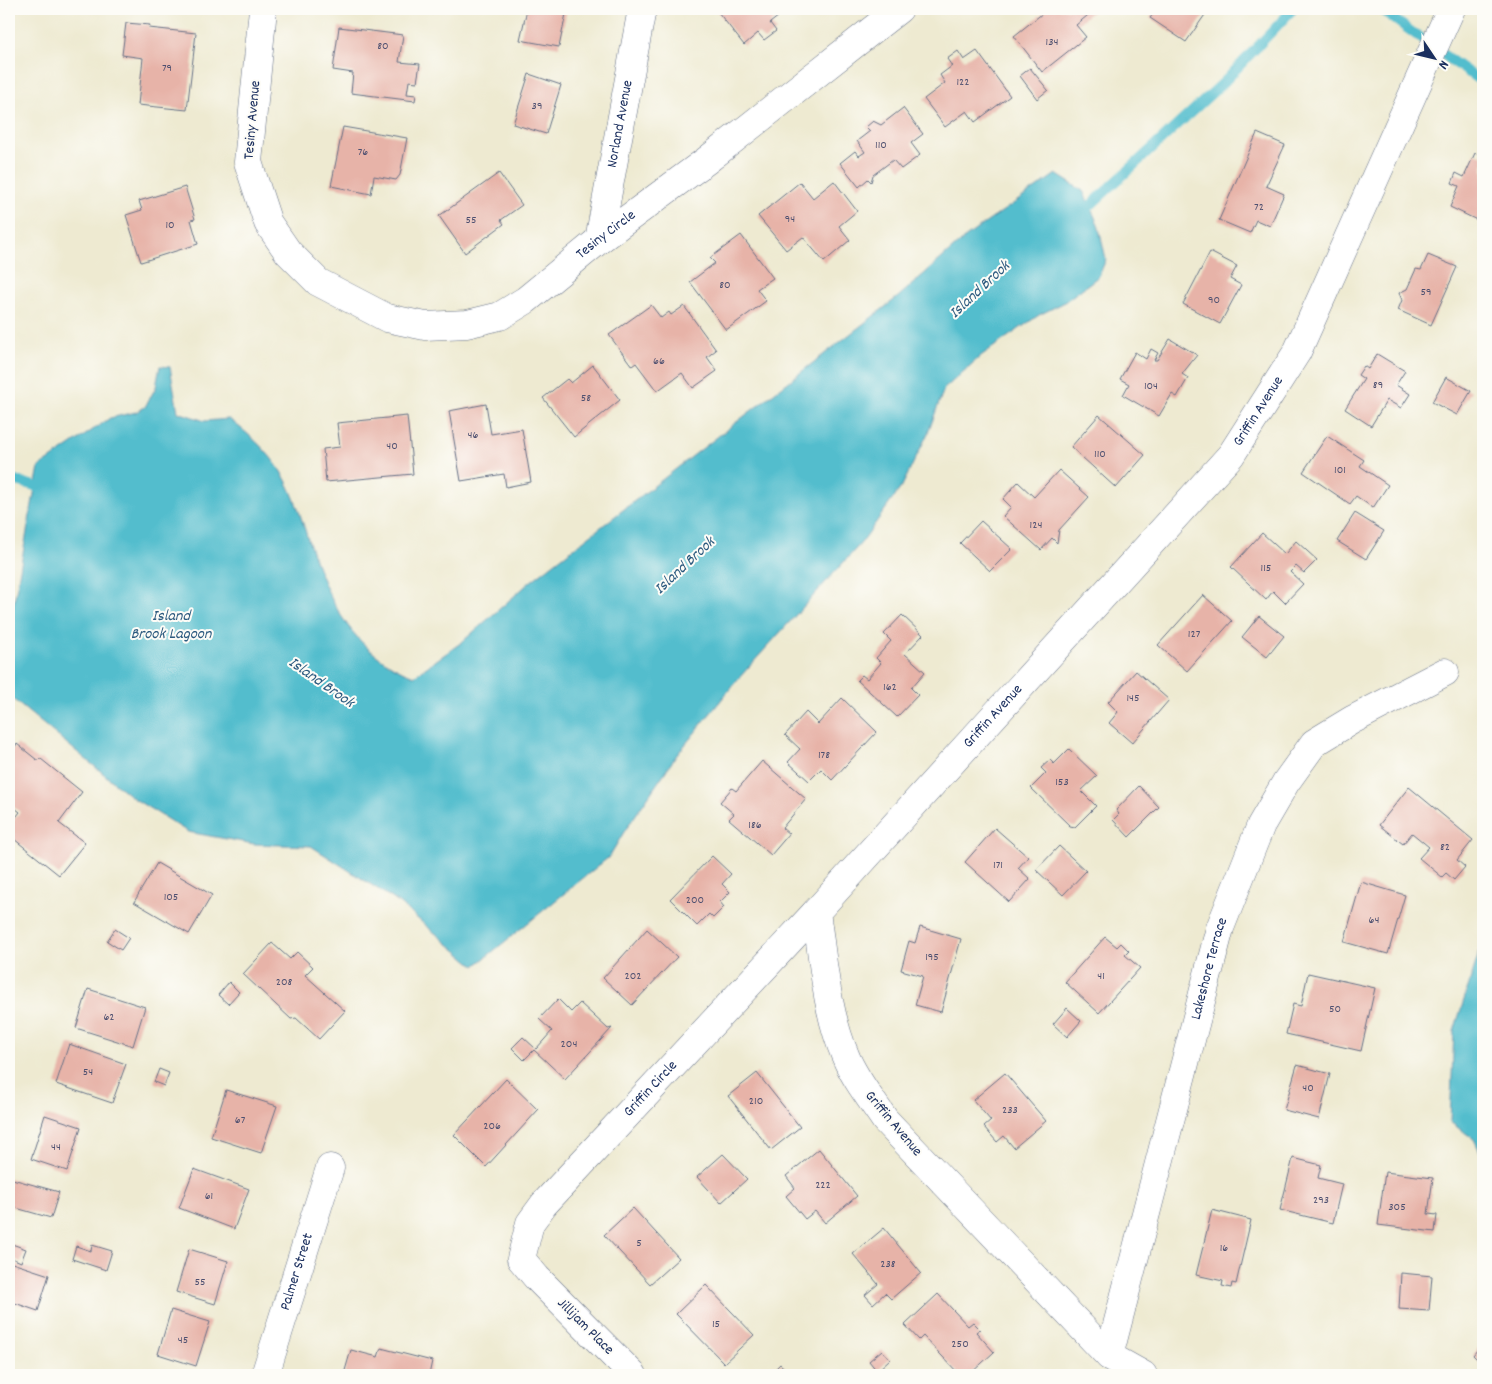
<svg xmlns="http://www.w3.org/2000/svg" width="1492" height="1384" font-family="Dekko,sans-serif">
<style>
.water{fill:#52bdcd;stroke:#367696}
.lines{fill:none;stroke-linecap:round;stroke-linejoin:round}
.stream{stroke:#52bdcd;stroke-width:10}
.building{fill:#e7b3a8}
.street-casing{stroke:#657086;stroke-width:29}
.street{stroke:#fff;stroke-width:28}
.labels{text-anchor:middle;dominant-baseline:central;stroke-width:4;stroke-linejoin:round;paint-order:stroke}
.number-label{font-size:12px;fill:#4e5070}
.street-label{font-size:15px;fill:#1b2f5e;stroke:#fdfcf7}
.water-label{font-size:16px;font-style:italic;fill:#2c5a7f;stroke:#fdfcf7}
</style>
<rect width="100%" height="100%" fill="#fdfcf7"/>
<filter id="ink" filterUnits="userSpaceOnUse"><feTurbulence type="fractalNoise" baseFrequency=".02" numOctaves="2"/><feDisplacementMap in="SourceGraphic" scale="10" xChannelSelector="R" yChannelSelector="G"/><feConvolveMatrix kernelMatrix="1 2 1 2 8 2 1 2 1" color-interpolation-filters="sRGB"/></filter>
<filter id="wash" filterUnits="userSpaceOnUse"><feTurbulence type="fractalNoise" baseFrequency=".0096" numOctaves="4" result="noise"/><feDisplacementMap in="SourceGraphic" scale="20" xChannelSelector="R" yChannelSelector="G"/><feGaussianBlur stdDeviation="1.12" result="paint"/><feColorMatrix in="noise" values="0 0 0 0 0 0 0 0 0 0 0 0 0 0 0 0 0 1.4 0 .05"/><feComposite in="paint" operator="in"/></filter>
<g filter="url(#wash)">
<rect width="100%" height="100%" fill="#eeead1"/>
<path class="water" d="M1056 174 1083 191 1098 224 1106 259 1099 276 1063 303 1039 315 982 355 944 389 928 433 902 486 862 542 738 679 676 756 624 832 609 857 475 966 395 900 311 846 254 844 188 832 133 798 9 696V629L39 467 110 418 136 412 145 407 156 387 160 366 170 367 178 412 205 421 229 419C249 434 266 449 280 470 295 493 302 522 311 548 330 605 355 654 414 676L462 642 530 582 898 297 967 236Z
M1483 948V1158L1474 1139 1450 1122 1454 1031 1480 950Z"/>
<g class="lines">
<path class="stream" d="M1380 9 1483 83
M1080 215 1225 81 1293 9
M9 479 35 486 44 493"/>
</g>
<g id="blocks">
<path class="building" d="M527 9H567L559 47 520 40Z
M722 9H788L770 23 776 31 764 40 758 33 744 45 718 12Z
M1048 9H1091L1093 11 1076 25 1086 37 1042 72 1014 36Z
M1157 9H1209L1186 42 1150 18Z
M126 23 150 25 149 28 196 33 187 110 138 105 143 58 122 55Z
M339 27 403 35 399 62 420 64 417 82 409 81 407 94 416 95 415 101 351 93 353 73 333 70Z
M958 51 964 60 977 51 1010 96 975 122 967 111 945 127 924 99 945 83 940 75 952 66 947 59Z
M1030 68 1048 90 1037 99 1020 76Z
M529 74 561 85 546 134 513 124Z
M903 108 923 134 911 143 920 155 901 169 893 160 873 175 871 182 868 179 859 187 840 163 855 151 859 156 865 152 857 141 870 131 866 127 873 121 881 125Z
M343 127 407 138 400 175 396 180 374 176 371 194 331 186Z
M1257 133 1285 145 1266 186 1284 194 1270 226 1256 220 1250 233 1219 220Z
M1475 153 1483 156V223L1450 207 1459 186 1452 183 1456 173 1464 177Z
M499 173 522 205 501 220 504 224 465 253 439 216Z
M834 181 857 211 839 226 850 240 824 262 803 237 786 250 758 216 800 182 813 198Z
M185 187 195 219 191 220 198 244 141 262 126 215 142 210 139 201Z
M741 235 773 278 757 289 766 301 726 330 690 282 715 263 710 258Z
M1210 252 1237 266 1230 279 1241 285 1220 324 1183 304Z
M1428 255 1457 267 1431 325 1398 310 1402 300 1399 293 1407 289 1416 269 1421 270Z
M651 305 661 318 669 312 671 315 684 306 716 350 707 357 717 371 693 388 682 373 657 391 636 363 632 366 609 335Z
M1170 339 1197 355 1182 374 1188 378 1177 397 1172 394 1159 416 1123 395 1129 384 1120 379 1135 352 1146 359 1151 349 1158 353 1154 360H1157Z
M1377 354 1405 371 1396 385 1410 394 1401 408 1387 400 1371 426 1345 409 1364 379 1358 375 1364 366 1368 369Z
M593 365 620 400 574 437 543 398 567 379 571 383Z
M1446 377 1471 391 1457 415 1432 402Z
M486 404 491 434 522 429 531 482 506 487 504 474 461 481 449 411Z
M1099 415 1145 455 1116 488 1071 447Z
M407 416 413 474 326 482 323 449 340 447 337 423Z
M1327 436 1364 460 1360 466 1388 485 1373 508 1356 496 1350 504 1303 472Z
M1059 470 1089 497 1059 530 1057 543 1052 538 1041 550 1003 516 1011 507 1003 499 1018 482 1034 497Z
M1355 513 1384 531 1366 559 1337 541Z
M981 521 1012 549 990 571 960 543Z
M1262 533 1285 554 1296 541 1317 560 1304 573 1296 566 1290 572 1303 584 1285 603 1273 591 1266 600 1231 567Z
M1203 595 1232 621 1187 671 1158 645Z
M902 615 923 635 905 654 925 672 911 688 918 695 897 717 857 680 862 675 867 679 881 663 876 658 891 641 884 634Z
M1259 616 1284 636 1267 657 1242 637Z
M1136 671 1169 700 1132 743 1109 723 1118 712 1108 702Z
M842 698 877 732 832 780 821 769 809 781 788 762 800 749 785 735 806 712 818 724Z
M17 744 37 760 41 759 82 792 59 823 85 843 59 875 9 835V826L20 812 11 805 9 808V755Z
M1069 749 1097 776 1081 791 1096 806 1075 827 1070 826 1031 788 1046 773 1041 768 1050 760 1054 764Z
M762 761 806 799 782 828 789 834 771 855 729 819 734 814 720 802 732 788 736 791Z
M1139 786 1159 807 1129 837 1113 820 1119 814 1116 810Z
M1409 787 1473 840 1457 860 1465 867 1454 880 1446 873 1442 877 1419 858 1429 847 1412 833 1403 844 1379 825Z
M995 828 1028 857 1018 868 1030 879 1009 902 965 862Z
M1059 846 1086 871 1063 895 1036 870Z
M712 856 731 874 722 884 730 892 720 902 724 907 713 918 709 914 697 926 670 899Z
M157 863 212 895 189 934 134 902Z
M1361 882 1405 895 1388 954 1344 942Z
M920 927 961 939 941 1012 915 1005 923 976 901 970 909 941 915 943Z
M115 929 129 938 121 950 107 941Z
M647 929 677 957 632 1005 603 978Z
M1105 937 1117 947 1121 943 1129 951 1125 955 1140 968 1099 1013 1065 982Z
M272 943 290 959 297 952 313 967 305 975 345 1011 319 1039 296 1018 291 1019 243 974Z
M1308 973 1375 988 1361 1051 1286 1034 1293 1004 1301 1006Z
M229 982 239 992 228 1004 218 995Z
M88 989 145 1007 133 1046 76 1028Z
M558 999 571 1012 580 1003 608 1029 612 1028 565 1079 534 1050 524 1060 512 1048 523 1037 536 1049 552 1031 539 1019Z
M1067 1008 1081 1021 1067 1037 1053 1024Z
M69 1044 126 1064 112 1103 56 1084Z
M1297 1065 1330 1074 1319 1119 1284 1110Z
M159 1069 169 1073 164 1086 154 1082Z
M757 1073 800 1127 771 1150 728 1096Z
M1005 1073 1046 1121 1014 1148 1004 1136 997 1142 984 1127 991 1121 973 1100Z
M506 1079 538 1110 486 1167 454 1135Z
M226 1090 277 1106 261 1153 211 1137Z
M45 1115 81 1127 67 1171 31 1159Z
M819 1149 857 1196 825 1223 815 1211 805 1219 786 1196 795 1188 786 1176Z
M723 1154 747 1179 721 1203 697 1177Z
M1293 1158 1321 1165 1318 1178 1342 1184 1333 1223 1280 1210Z
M194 1169 249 1189 234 1229 179 1208Z
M1385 1172 1433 1178 1428 1214 1437 1215 1435 1232 1378 1225Z
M9 1178 59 1192 51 1218 9 1206Z
M633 1208 679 1258 650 1284 604 1235Z
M1212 1210 1251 1220 1236 1284 1232 1283 1231 1288 1222 1286 1223 1281 1196 1275Z
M884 1228 921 1273 891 1299 885 1293 873 1304 865 1295 878 1284 853 1254Z
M9 1243 26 1249 21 1262 9 1257Z
M92 1245 112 1251 106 1270 72 1259 76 1246 91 1251Z
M189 1249 228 1261 215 1304 176 1292Z
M9 1262 49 1275 38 1311 9 1301Z
M1401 1273 1432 1276 1429 1311 1399 1309Z
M706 1285 754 1335 724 1363 676 1314Z
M938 1294 968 1326 973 1322 980 1329 976 1332 994 1352 969 1375H960L923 1336 919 1340 905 1325Z
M171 1310 210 1322 196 1366 158 1354Z
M1483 1343V1365L1473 1355Z
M381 1348 432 1361 429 1375 344 1374 351 1350 378 1357Z
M882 1350 890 1359 877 1371 869 1361Z
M780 1364 792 1375H769Z"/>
</g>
</g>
<g filter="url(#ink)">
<use href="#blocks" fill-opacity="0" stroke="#657086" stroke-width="1"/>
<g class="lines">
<g class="street-casing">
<g id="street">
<path id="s1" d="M263 9 248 162 268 223 288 252 318 282 387 318 425 326 467 324 500 316 526 300 599 240 706 161 899 9"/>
<path id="s2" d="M599 240 642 9"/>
<path id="s3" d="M1109 1356 1220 928 1261 825 1286 782 1314 743 1352 720 1445 672"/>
<path id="s4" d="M265 1375 330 1168"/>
<path id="s5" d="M633 1375 537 1278 521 1259 530 1223 544 1204 816 912"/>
<path id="s6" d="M1143 1375 1109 1356 885 1120C871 1099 854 1078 845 1055 826 1010 823 959 816 912L1231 455 1297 352 1451 9"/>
</g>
</g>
<use href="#street" class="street"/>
</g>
</g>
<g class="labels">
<g class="number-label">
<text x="1052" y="42">134</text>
<text x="383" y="46">80</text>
<text x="167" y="68">79</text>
<text x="963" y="82">122</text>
<text x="537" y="106">39</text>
<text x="881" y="145">110</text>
<text x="363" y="152">76</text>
<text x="1259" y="207">72</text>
<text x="790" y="219">94</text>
<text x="471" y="220">55</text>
<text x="170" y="225">10</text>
<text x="725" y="285">80</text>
<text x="1426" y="292">59</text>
<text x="1214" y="300">90</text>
<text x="659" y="361">66</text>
<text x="1378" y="385">89</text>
<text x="1151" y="386">104</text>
<text x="586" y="398">58</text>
<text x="473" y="435">46</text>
<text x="392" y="446">40</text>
<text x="1100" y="454">110</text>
<text x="1340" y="470">101</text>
<text x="1036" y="525">124</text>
<text x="1266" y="568">115</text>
<text x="1194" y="634">127</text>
<text x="890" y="687">162</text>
<text x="1133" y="698">145</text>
<text x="824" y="755">178</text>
<text x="1062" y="782">153</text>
<text x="755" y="825">186</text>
<text x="1445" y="847">82</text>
<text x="998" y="865">171</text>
<text x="171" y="897">105</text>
<text x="695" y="900">200</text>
<text x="1374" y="920">64</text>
<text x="932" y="957">195</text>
<text x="633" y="976">202</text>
<text x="1101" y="976">41</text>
<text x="284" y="982">208</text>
<text x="1335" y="1009">50</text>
<text x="109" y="1017">62</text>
<text x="569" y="1044">204</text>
<text x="88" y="1072">54</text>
<text x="1308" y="1088">40</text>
<text x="756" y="1101">210</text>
<text x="1010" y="1110">233</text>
<text x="240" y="1120">67</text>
<text x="492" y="1126">206</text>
<text x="56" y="1147">44</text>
<text x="823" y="1185">222</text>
<text x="209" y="1196">61</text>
<text x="1321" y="1200">293</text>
<text x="1397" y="1207">305</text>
<text x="639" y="1243">5</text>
<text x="1224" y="1248">16</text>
<text x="888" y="1264">238</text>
<text x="200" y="1282">55</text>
<text x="716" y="1324">15</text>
<text x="183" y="1340">45</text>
<text x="960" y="1344">250</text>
</g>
<g class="street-label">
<text transform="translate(253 120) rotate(-85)">Tesiny Avenue</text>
<text stroke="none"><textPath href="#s2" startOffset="118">Norland Avenue</textPath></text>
<text stroke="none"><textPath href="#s1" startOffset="622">Tesiny Circle</textPath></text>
<text stroke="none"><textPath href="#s6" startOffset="1256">Griffin Avenue</textPath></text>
<text stroke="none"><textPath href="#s6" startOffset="851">Griffin Avenue</textPath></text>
<text stroke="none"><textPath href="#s3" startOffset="400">Lakeshore Terrace</textPath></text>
<text stroke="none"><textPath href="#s5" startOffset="379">Griffin Circle</textPath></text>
<text transform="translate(893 1124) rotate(50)">Griffin Avenue</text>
<text stroke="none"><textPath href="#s4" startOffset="108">Palmer Street</textPath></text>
<text transform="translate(585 1327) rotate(45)">Jillijam Place</text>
</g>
<g class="water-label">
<text transform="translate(980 290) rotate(-43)">Island Brook</text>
<text transform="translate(685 566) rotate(-43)">Island Brook</text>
<text x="171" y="616">Island<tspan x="171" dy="18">Brook Lagoon</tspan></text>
<text transform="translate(321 683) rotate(35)">Island Brook</text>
</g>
</g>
<rect width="1492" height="1384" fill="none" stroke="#fdfcf7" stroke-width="30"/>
<g transform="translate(1434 58) rotate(125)" stroke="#fdfcf7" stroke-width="4" paint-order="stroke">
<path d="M0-4L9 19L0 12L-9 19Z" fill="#1b2f5e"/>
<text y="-8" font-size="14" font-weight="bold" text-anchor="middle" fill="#1b2f5e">N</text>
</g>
</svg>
